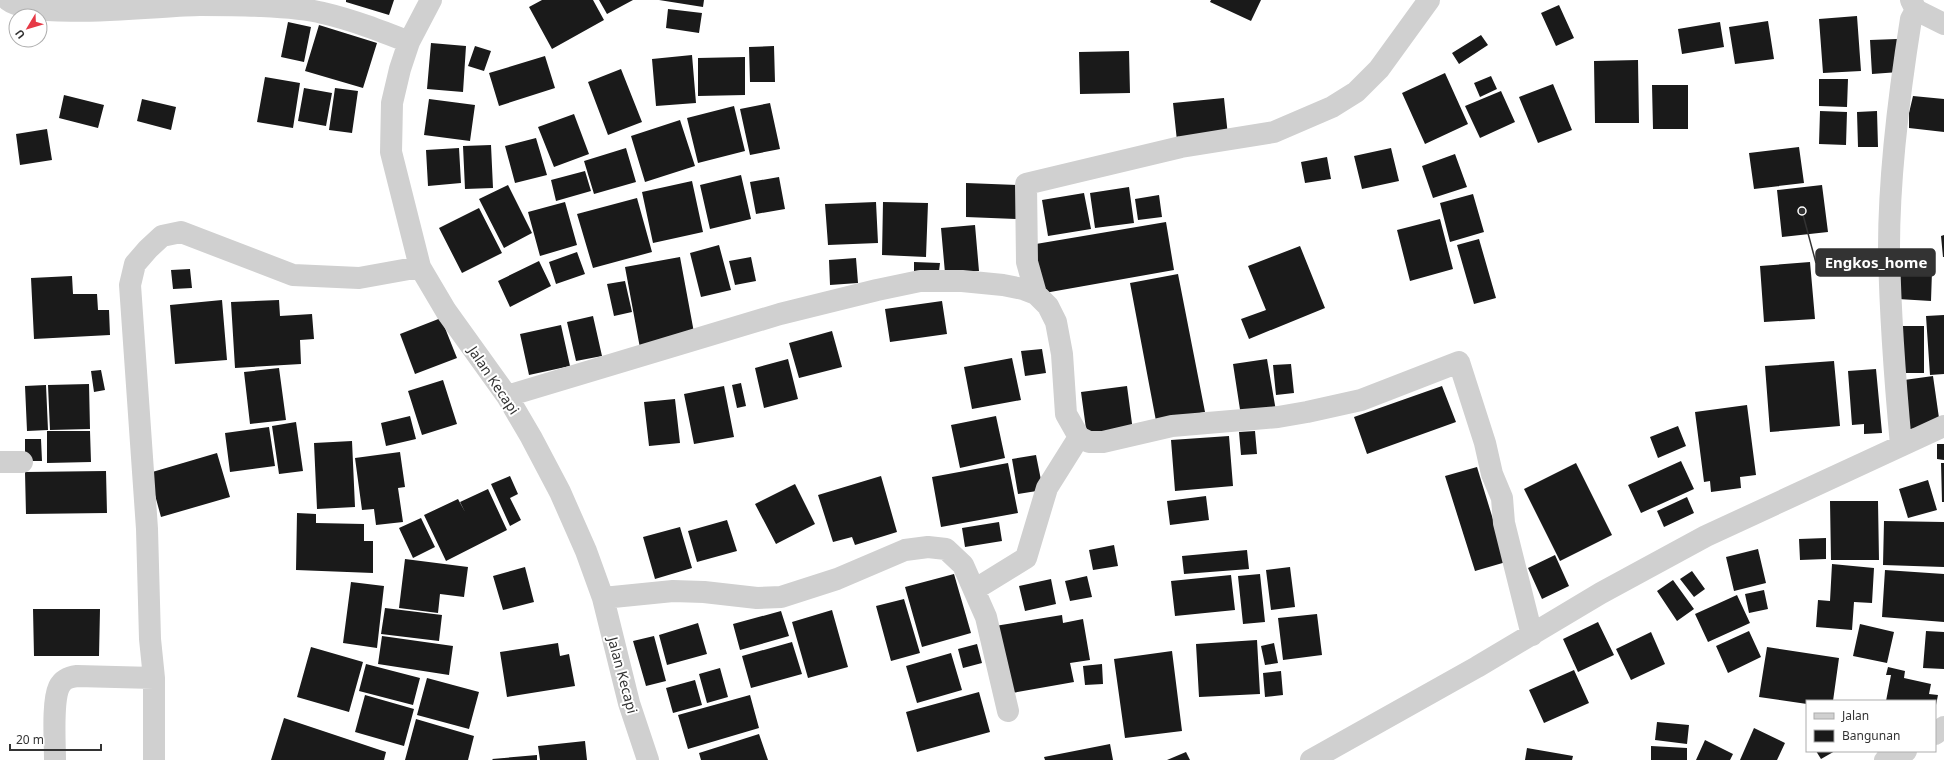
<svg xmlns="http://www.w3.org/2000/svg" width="1944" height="760" font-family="'Noto Sans',sans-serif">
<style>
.building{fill:#1a1a1a}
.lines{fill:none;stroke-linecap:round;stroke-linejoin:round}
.minor{stroke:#d0d0d0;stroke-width:22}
.labels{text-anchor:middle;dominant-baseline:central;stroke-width:4;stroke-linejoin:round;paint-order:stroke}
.street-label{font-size:14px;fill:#333;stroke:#fff}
.leader{fill:none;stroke:#333;stroke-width:1.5}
.callout-dot{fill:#333;stroke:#fff;stroke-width:1.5}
.callout{fill:#333;stroke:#333;stroke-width:1.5}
.callout-label{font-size:15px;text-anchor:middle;font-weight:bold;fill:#fff}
</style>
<rect width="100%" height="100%" fill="#fff"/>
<path class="building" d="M346 0H394L389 15 346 2Z
M542 0H593L604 20 552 49 529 7Z
M599 0H633L607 14Z
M659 0H704L703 7Z
M1211 0H1261L1251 21 1210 2Z
M1559 5 1574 38 1556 46 1541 13Z
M668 9 702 13 699 33 666 28Z
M1857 16 1861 71 1823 73 1819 19Z
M1768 21 1774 59 1735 64 1729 27Z
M288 22 311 27 304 62 281 57Z
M1720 22 1724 47 1682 54 1678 29Z
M319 25 377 43 363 88 305 71Z
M1481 35 1488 45 1459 64 1452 53Z
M1897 39 1899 72 1872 74 1870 40Z
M431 43 466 46 463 92 427 89Z
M475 46 491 51 484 71 468 66Z
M774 46 775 82H750L749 47Z
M1129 51 1130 93 1080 94 1079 52Z
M692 55 696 103 656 106 652 59Z
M545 56 555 88 499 106 489 73Z
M745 57V95L698 96V58Z
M1638 60 1639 123H1595L1594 61Z
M621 69 642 122 608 135 588 82Z
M1445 73 1468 124 1425 144 1402 93Z
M1491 76 1497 89 1480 97 1474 83Z
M265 77 300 83 293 128 257 122Z
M1819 79H1848L1847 107 1819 106Z
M1553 84 1572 130 1538 143 1519 97Z
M1652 85H1688V129H1653Z
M304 88 332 93 326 126 298 121Z
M335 88 358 91 352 133 329 130Z
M1501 91 1515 122 1480 138 1465 106Z
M64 95 104 105 98 128 59 118Z
M1913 96 1944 99V132L1909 128V113Z
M1224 98 1228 136 1177 141 1173 103Z
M142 99 176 107 171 130 137 121Z
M429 99 475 105 470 141 424 135Z
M770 103 780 149 750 155 740 109Z
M734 106 745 151 698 163 687 118Z
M1820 111 1847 112 1846 145 1819 144Z
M1877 111 1878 147H1858L1857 112Z
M574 114 589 154 554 167 538 127Z
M680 120 695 166 645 182 631 136Z
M47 129 52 160 20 165 16 134Z
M536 138 547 175 515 183 505 146Z
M491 145 493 188 465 189 463 146Z
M1799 147 1804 183 1754 189 1749 153Z
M459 148 461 183 428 186 426 150Z
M626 148 636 182 594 194 584 161Z
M1391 148 1399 181 1362 189 1354 156Z
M1455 154 1467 187 1433 198 1422 166Z
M1327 157 1331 179 1305 183 1301 162Z
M585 171 591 191 556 201 551 180Z
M741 175 751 219 710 229 700 185Z
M779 177 785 209 756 214 750 182Z
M692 181 703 232 653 243 642 192Z
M966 183 1017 185 1016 219 966 217Z
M508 185 532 233 504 248 479 199Z
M1822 185 1828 232 1782 237 1777 190Z
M1129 187 1134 223 1095 228 1090 193Z
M1084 193 1091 229 1048 236 1042 200Z
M1473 194 1484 232 1450 242 1440 203Z
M1159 195 1162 217 1138 220 1135 199Z
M637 198 652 252 593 268 577 214Z
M565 202 577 245 540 256 528 212Z
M876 202 878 243 828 245 825 204Z
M883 202 928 203 926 257 882 255Z
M479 208 502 253 462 273 439 228Z
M1440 219 1453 269 1410 281 1397 230Z
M1166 222 1174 270 1039 294 1030 245Z
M975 225 979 271 945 273 941 228Z
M1944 235V257H1943L1941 236Z
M1479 239 1496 298 1474 304 1457 245Z
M719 245 731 290 701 297 690 253Z
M1300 246 1325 308 1249 339 1241 319 1266 310 1248 266Z
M577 252 585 274 556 284 549 262Z
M680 257 695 338 640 348 625 267Z
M751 257 756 281 735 285 729 261Z
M856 258 858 283 830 285 829 260Z
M539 261 551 286 510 307 498 281Z
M914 262 940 263 938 279 914 278Z
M1810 262 1815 319 1764 322 1760 266Z
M190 269 192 288 173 289 171 270Z
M1899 269 1932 271 1931 301 1898 299Z
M1178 274 1205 412 1156 421 1130 283Z
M72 276 73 294H97L98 310H109L110 335 34 339 31 278Z
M625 281 632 312 614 316 607 284Z
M222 300 227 360 175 364 170 305Z
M279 300 280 316 312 314 314 339 300 340 301 364 235 368 231 302Z
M942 301 947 334 890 342 885 309Z
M1944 315V374L1930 375 1926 316Z
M593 316 602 356 576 361 567 322Z
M441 318 457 358 415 374 400 334Z
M561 325 570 366 529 375 520 334Z
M1897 326H1924V373H1897Z
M832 331 842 367 799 378 789 343Z
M1042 349 1046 373 1025 376 1021 351Z
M1012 358 1021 400 972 409 964 367Z
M788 359 798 399 764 408 755 368Z
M1267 359 1276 411 1241 416 1233 364Z
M1834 361 1840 426 1770 432 1765 366Z
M1291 364 1294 393 1276 395 1273 365Z
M279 368 286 420 250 424 244 372Z
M1876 369 1882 433 1864 434V424L1852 425 1848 371Z
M101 370 105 390 94 392 91 371Z
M1933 376 1940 425 1903 430 1897 381Z
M443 380 457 424 422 435 408 391Z
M741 383 746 406 737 408 732 385Z
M89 384 90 429 50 430 48 385Z
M46 385 48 430 27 431 25 386Z
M724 386 734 437 694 444 684 394Z
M1127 386 1133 431 1087 436 1081 392Z
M1442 386 1456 422 1367 454 1354 417Z
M675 399 680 443 649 446 644 402Z
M1747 405 1756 475 1740 477 1741 488 1711 492 1710 481 1704 482 1695 412Z
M410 416 416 439 386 446 381 423Z
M996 416 1005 458 960 468 951 425Z
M296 422 303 471 279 474 272 426Z
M1678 426 1686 446 1658 458 1650 437Z
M269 427 275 466 230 472 225 433Z
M47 431H90L91 462 47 463Z
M1255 431 1257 454 1241 455 1239 432Z
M1229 436 1233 486 1175 491 1171 440Z
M25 439H41L42 461H25Z
M352 441 355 507 317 509 314 443Z
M1937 444H1944V460L1937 459Z
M400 452 405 487 398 488 403 522 376 525 374 509 362 510 355 458Z
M217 453 230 497 161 517 149 473Z
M1036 455 1043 490 1018 494 1012 459Z
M1681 461 1694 489 1641 513 1628 485Z
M1008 463 1018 513 941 527 932 477Z
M1576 463 1612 535 1560 561 1524 489Z
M1941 463H1944V502H1942Z
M1477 467 1506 562 1475 571 1445 476Z
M106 471 107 513 26 514 25 472Z
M510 476 518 494 510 498 521 520 510 526 491 484Z
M881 476 897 532 855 545 852 537 833 542 818 495Z
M1928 480 1937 510 1908 518 1899 489Z
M795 484 815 524 776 544 755 504Z
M488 489 507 530 446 561 424 515 458 499 465 512 460 502Z
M1206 496 1209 520 1170 525 1167 501Z
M1687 497 1694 513 1664 527 1657 511Z
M1830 501H1878L1879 560H1831Z
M297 513 316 514V523L364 524V541H373V573L296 570Z
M421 518 435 547 413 558 399 528Z
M727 520 737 551 697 562 688 531Z
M1884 521 1944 522V567L1883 565Z
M999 522 1002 541 965 547 962 528Z
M680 527 692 568 655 579 643 537Z
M1826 538V559L1800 560 1799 539Z
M1114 545 1118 566 1093 570 1089 550Z
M1758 549 1766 583 1734 591 1726 557Z
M1247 550 1249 569 1184 574 1182 556Z
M1555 555 1569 586 1542 599 1528 568Z
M405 559 468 567 464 597 440 594 438 613 399 608Z
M1832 564 1874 568 1872 603 1854 602 1852 630 1816 627 1818 600 1830 601Z
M525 567 534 602 503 610 493 576Z
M1290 567 1295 607 1271 610 1266 570Z
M1885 570 1944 574V622L1882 617Z
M1692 571 1705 589 1694 597 1680 579Z
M954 574 971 633 922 647 905 587Z
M1260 574 1265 622 1243 624 1238 576Z
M1231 575 1235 610 1175 616 1171 581Z
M1087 576 1092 597 1070 601 1065 581Z
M1051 579 1056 604 1025 611 1019 586Z
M1673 580 1694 609 1677 621 1657 591Z
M351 582 384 586 377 648 343 643Z
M1764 590 1768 609 1749 613 1745 594Z
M1737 595 1750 623 1708 642 1695 614Z
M904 599 920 653 891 661 876 606Z
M385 608 442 615 439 641 381 634Z
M33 609H100L99 656H34Z
M832 610 848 667 808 678 792 622Z
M781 611 789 636 740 650 733 624Z
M1317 614 1322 655 1283 660 1278 618Z
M1062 615 1063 623 1083 619 1090 660 1070 663 1074 682 1006 694 995 626Z
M1598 622 1614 655 1578 672 1563 639Z
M698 623 707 654 667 665 659 635Z
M1860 624 1894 632 1887 663 1853 656Z
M1749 631 1761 657 1728 673 1716 646Z
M1926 631 1944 632V669L1923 668Z
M1651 632 1665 664 1631 680 1616 649Z
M382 636 453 646 449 675 378 664Z
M654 636 666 681 646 686 633 641Z
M1257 640 1260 694 1199 697 1196 644Z
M792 642 802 674 751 688 742 656Z
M558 643 560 656 569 654 575 686 507 697 500 652Z
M1274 643 1278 663 1265 665 1261 646Z
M977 644 982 663 963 668 958 649Z
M311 647 363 662 349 712 297 697Z
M1767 647 1839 658 1833 701H1807V704L1759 697Z
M1172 651 1182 731 1125 738 1114 659Z
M951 653 962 690 917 703 906 666Z
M366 664 420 678 413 705 359 691Z
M1102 664 1103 684 1085 685 1083 666Z
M1888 667 1905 671 1904 678 1931 684 1929 694 1938 695 1936 705 1935 701H1886L1891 675H1886Z
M720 668 728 697 707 703 699 674Z
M1574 670 1589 703 1544 723 1529 690Z
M1281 671 1283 695 1265 697 1263 673Z
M427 678 479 692 469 729 417 715Z
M695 680 702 705 673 713 666 688Z
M979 692 990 732 917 752 906 712Z
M365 695 414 709 404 746 355 732Z
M750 695 759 728 688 749 678 715Z
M284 718 386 752 384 760H271Z
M416 719 474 736 468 760H405Z
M1657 722 1689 725 1687 744 1655 740Z
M1754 728 1785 743 1777 760H1740Z
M759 734 768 760H701L699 753Z
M1705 740 1733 754 1730 760H1696Z
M585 741 587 760H540L538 746Z
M1110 744 1113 760H1045L1044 757Z
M1651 746 1687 748V760H1651Z
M1527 748 1573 756 1572 760H1525Z
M1816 751H1835L1821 759Z
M1186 752 1190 760H1167Z
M537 755V760H493L492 759Z"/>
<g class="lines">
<path class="minor" d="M8 0C35 21 162 5 200 5 220 5 240 5 260 6 281 7 304 8 323 13 353 20 381 31 409 42
M431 0 409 42 400 69 392 103 391 152 420 267 446 311 507 396 531 437 560 492 586 551 603 598 629 703 648 760
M1911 0 1916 10 1944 24
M1036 294 1027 262 1026 184 1181 147 1274 132 1332 107 1356 92 1379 69 1429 0
M507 396 780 314 877 290 920 281H962L1003 285 1023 289 1036 294 1048 306 1056 322 1062 354 1066 414 1079 437 1089 442H1103L1172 426 1278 417 1307 412 1361 400 1459 362 1485 443 1492 474 1502 498 1504 523 1532 635
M1901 445C1895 380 1890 314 1889 248 1889 172 1899 94 1911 19L1916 10
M0 462H22
M974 590 1026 558 1047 488 1079 437
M603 598 673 591 704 592 757 598 781 597 837 579 905 550 928 547 946 549 963 565 986 617 1008 711
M1935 734 1944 727
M55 760C55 742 52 702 59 687 63 679 69 677 77 676L154 678
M154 760V678L150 639 147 529 130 285 135 264 148 249 162 236 181 232 293 275 359 278 420 267
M1311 760 1477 667 1601 593 1706 536 1944 426
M1885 760 1906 751"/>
</g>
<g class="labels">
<g class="street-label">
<text transform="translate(494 380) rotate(56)">Jalan Kecapi</text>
<text transform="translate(623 675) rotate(75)">Jalan Kecapi</text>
</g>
</g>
<path class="leader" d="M1802 211L1816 263"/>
<circle class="callout-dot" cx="1802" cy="211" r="4"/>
<rect class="callout" x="1816" y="249" width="119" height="27" rx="4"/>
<g class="callout-label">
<text x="1876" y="268">Engkos_home</text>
</g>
<rect x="1806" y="700" width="130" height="52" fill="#ffffff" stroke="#adadad"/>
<rect x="1814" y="713" width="20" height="6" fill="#d0d0d0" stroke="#adadad"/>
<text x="1842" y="720" font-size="12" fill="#333333">Jalan</text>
<rect x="1814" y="730" width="20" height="12" fill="#1a1a1a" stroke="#adadad"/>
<text x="1842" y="740" font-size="12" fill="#333333">Bangunan</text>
<g transform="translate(28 28) rotate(232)"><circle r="19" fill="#ffffff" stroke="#adadad"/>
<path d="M0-3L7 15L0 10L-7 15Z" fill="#e63946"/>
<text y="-6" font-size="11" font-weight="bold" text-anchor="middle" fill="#333333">U</text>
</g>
<path d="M10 744v6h91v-6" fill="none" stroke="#333333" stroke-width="2"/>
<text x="16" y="744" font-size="12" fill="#333333" stroke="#ffffff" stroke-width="3" paint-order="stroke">20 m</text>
</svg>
